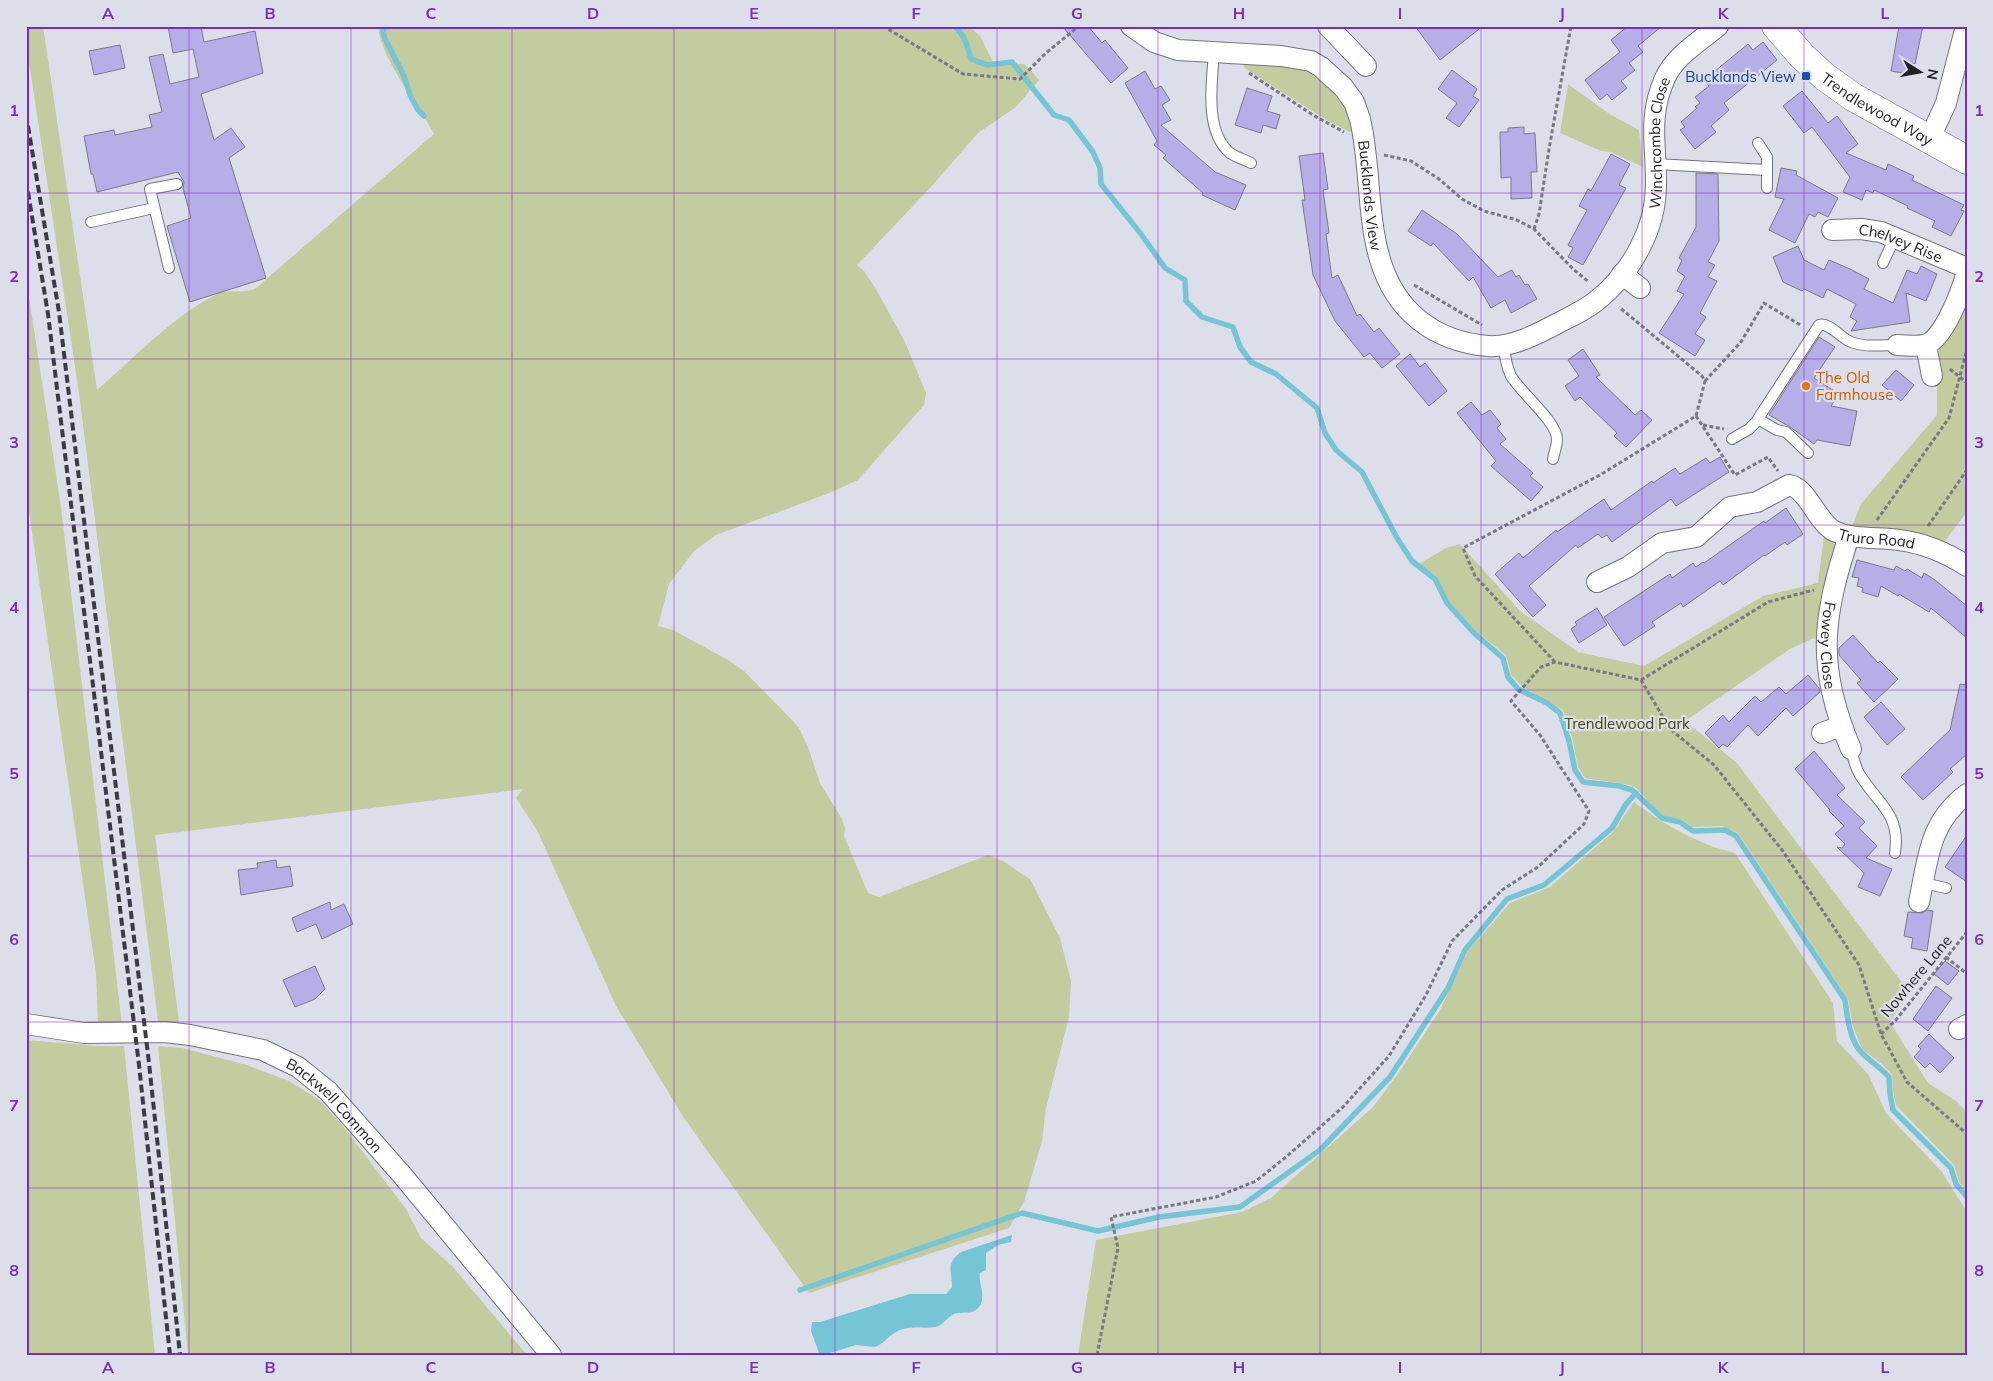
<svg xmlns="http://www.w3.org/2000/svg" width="1993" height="1381" font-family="Mulish,sans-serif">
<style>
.green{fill:#c2cc9e}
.water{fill:#76c5d5}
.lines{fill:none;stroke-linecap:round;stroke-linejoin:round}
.stream{stroke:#76c5d5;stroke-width:5.5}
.building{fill:#b6aee7;stroke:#7b7a84}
.lane-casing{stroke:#72757e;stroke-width:12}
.street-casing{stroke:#72757e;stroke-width:22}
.secondary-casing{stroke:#72757e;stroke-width:29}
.path{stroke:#787981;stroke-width:3;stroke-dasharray:4 2.5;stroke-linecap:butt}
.lane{stroke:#fff;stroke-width:10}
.street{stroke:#fff;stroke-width:20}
.secondary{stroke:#fff;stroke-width:28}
.rail{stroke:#3a3c41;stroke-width:4;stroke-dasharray:8 4;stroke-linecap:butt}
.grid{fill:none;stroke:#7b2cbf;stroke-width:1;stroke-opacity:0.55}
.transit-dot{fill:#1a4fb4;stroke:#dcdfea;stroke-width:2}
.food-dot{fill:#e8710a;stroke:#dcdfea;stroke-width:2}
.labels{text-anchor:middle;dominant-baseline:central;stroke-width:4.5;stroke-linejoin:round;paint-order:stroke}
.transit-label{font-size:15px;fill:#164399;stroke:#dcdfea;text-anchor:end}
.street-label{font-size:15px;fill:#212226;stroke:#dcdfea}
.food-label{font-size:15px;fill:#c56008;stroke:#dcdfea;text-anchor:start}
.park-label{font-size:15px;fill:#414b04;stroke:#dcdfea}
.neatline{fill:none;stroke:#7b2cbf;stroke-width:2}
.grid-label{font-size:16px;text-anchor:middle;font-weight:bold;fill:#7b2cbf}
</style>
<rect width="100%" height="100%" fill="#dcdfea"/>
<path class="green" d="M26 26H43L97 390C135 357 170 319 215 295 228 288 242 295 256 288L434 134C419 105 380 58 378 26H969L980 36 994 64H1025L1039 80 1016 107 978 133 930 188 857 265 864 271 877 291 905 342 926 393 924 405 858 480 827 494 716 535 694 551 669 584 658 626 673 630 728 660 744 671 791 719 799 728 808 747 820 783 842 819 845 828 844 836 868 893 879 897 988 855 1003 861 1030 879 1060 938 1071 981 1069 1017 1046 1108 1042 1141 1024 1202 1009 1228 809 1293 684 1118 616 1006 537 830 516 798 523 789 155 835 179 1022 158 1021 79 393 26 42Z
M1244 62 1300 68 1311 74 1333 92 1344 106 1349 115 1352 133 1330 122 1246 69 1243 65Z
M1568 84 1611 115 1639 130 1643 167 1611 152 1601 151 1560 133Z
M26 277 61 507 122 1025 98 1023 96 973 26 491Z
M1967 302V512L1942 545 1872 528 1852 526 1861 504 1937 415V370L1939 348Z
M1824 535 1845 540 1821 637 1812 639 1790 649 1685 721 1737 763 1909 992 1890 1022 1928 1083 1956 1101 1967 1112V1191L1959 1182 1954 1165 1896 1105 1893 1092 1892 1075 1883 1065 1862 1049 1853 1027 1848 999 1738 833 1723 826 1693 827 1681 819 1663 817 1636 788 1630 785 1585 778 1578 767 1572 737 1563 710 1523 687 1511 675 1506 655 1476 631 1449 602 1436 576 1419 564 1446 548 1460 544 1520 611 1578 652 1644 666 1763 596 1818 583Z
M1634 802C1667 826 1695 843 1735 853L1833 1003 1837 1041 1868 1074 1886 1113 1942 1172 1967 1212V1355H1078L1096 1240 1242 1212 1271 1198 1373 1107 1400 1071 1440 1010 1468 951 1510 903 1550 887 1613 832Z
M26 1040 98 1046H124L155 1355H26Z
M158 1046 182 1048 247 1065 289 1081 319 1100 343 1126 406 1209 421 1238 453 1267 527 1355H188Z"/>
<path class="water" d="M1012 1235 1011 1242 998 1245 986 1253V1270L980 1273C978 1284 987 1296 979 1307 972 1316 963 1311 954 1314 947 1317 943 1326 935 1327 922 1329 909 1325 896 1332 888 1336 883 1345 874 1347L856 1345 827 1354 819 1353 811 1331 812 1322H820L910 1294H946L952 1287C952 1270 945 1264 961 1252Z"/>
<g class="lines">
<path class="stream" d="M385 26 383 32 385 39 404 76 410 95 418 110 424 116
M954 26C965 35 967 45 971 59L987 65 1012 62 1054 115 1069 120 1093 152 1100 168 1101 184 1141 234 1165 268 1185 280 1186 301 1202 317 1233 327 1240 347 1251 362 1276 374 1317 408 1325 433 1336 450 1362 472 1397 538 1412 561 1435 579 1447 603 1474 633 1503 658 1508 677 1518 689 1547 703 1560 713 1569 741 1575 770 1583 782 1619 786 1632 790 1662 818 1680 822 1693 831 1725 830 1736 836 1845 1000C1847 1016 1850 1042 1862 1053 1871 1062 1881 1068 1889 1077L1890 1094 1893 1110 1951 1168 1956 1184 1967 1197
M800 1290 1022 1213 1098 1231 1159 1217 1240 1207 1320 1150 1390 1077 1448 988 1465 950 1507 899 1544 885 1612 828 1626 804 1636 793"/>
</g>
<path class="building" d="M168 26H201L204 42 255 31 263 73 201 94 214 140 231 128 245 147 229 158 266 278 190 302 167 226 191 218 183 188 184 182 178 172 97 192 93 174H91L84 136 114 130 115 135 152 127 149 115 162 112 149 57 163 54 170 84 199 77 193 49 173 53Z
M1062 26H1088L1102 43 1105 40 1128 68 1111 83Z
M1415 26H1483L1440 60Z
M1628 26H1662L1638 46 1643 52 1629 63 1635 70 1621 81 1627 88 1612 100 1607 94 1600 100 1585 80 1620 52 1611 40Z
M1899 26H1923L1915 64 1911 63 1909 74 1891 71Z
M1763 42 1777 60 1724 103 1729 110 1711 126 1716 132 1695 149 1680 130 1685 127 1681 122 1697 108 1695 107 1700 103 1695 97 1709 86 1704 80 1748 44 1753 50Z
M120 45 125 68 94 75 89 51Z
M1452 70 1477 89 1473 96 1479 100 1459 127 1446 118 1457 103 1438 89Z
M1145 71 1155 89 1161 86 1170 100 1162 105 1171 120 1161 125 1215 172 1246 185 1235 210 1202 195 1203 193 1163 158 1166 155 1154 145 1157 141 1125 83Z
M1247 88 1272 96 1267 111 1280 115 1276 129 1263 125 1261 133 1235 125Z
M1802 91 1828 123 1837 116 1858 144 1846 153 1886 170 1888 164 1914 176 1912 180 1964 205 1961 210 1964 211 1951 236 1932 227 1935 221 1907 208 1908 206 1874 190 1873 193 1866 190 1862 200 1843 192 1850 177 1812 127 1804 133 1783 106Z
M1524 127V134L1535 133 1537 172H1531L1532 198 1511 199V177L1501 178 1500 132H1508V128Z
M1323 153 1328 189 1323 190 1329 233 1326 234 1332 278 1338 275 1357 316 1360 314 1374 332 1379 328 1400 354 1382 368 1370 353 1364 357 1335 321 1313 275 1302 200H1305L1299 156Z
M1611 154 1630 164 1619 185 1626 188 1583 265 1568 257 1573 248 1568 245 1587 210 1579 206 1588 189 1591 191Z
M1781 168 1797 171 1796 175 1838 198 1828 217 1818 212 1815 217 1809 214 1795 243 1769 230 1784 199 1775 197Z
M1696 173 1718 174 1719 241 1708 262 1715 265 1708 277 1717 281 1700 313 1706 317 1695 334 1705 340 1695 356 1659 333 1684 294 1677 291 1685 276 1677 271 1682 260 1679 258 1696 227Z
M1422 210 1457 234 1498 277 1512 270 1516 277 1519 275 1525 285 1528 284 1537 299 1511 313 1505 300 1491 308 1473 277 1469 281 1433 243 1431 246 1408 231Z
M1798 246 1804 260 1824 270 1829 260 1850 269 1869 279 1864 289 1893 303 1907 270 1917 274 1921 266 1937 274 1926 301 1906 293 1910 322 1851 331 1857 321 1850 317 1856 304 1827 289 1823 298 1804 289 1802 291 1783 282 1773 257Z
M1819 337 1835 347 1814 378 1839 394 1831 406 1857 411 1850 446 1817 440 1814 444 1790 427 1769 415Z
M1583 349 1600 375 1596 377 1635 415 1641 410 1652 420 1626 447 1614 436 1617 433 1580 397 1575 401 1565 386 1579 376 1568 360Z
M1410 354 1420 367 1425 363 1447 391 1429 406 1396 366Z
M1896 370 1914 385 1901 401 1882 385Z
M1471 402 1482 415 1490 410 1501 424 1497 428 1506 439 1500 444 1533 473 1530 476 1543 487 1531 501 1491 466 1496 461 1457 413Z
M1720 457 1729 472 1676 506 1671 499 1612 542 1607 535 1602 538 1598 534 1578 548 1576 545 1529 586 1546 605 1533 617 1495 574 1519 553 1523 558 1556 530 1557 532 1604 499 1611 510 1652 481 1653 483 1675 468 1680 474 1706 458 1710 463Z
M1786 508 1803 534 1787 545 1785 542 1765 556 1764 555 1723 585 1720 581 1683 607 1681 603 1652 622 1655 626 1624 646 1604 617 1670 574 1672 578 1693 563 1696 567 1703 562 1704 563 1764 521 1765 523Z
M1857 560 1894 570 1896 566 1905 571 1907 569 1922 578 1924 573 1935 580 1967 606V638L1931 608 1929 612 1899 594 1898 596 1881 586 1878 597 1862 592 1863 588 1857 586 1859 578 1852 577Z
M1597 608 1607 625 1579 643 1571 629 1577 625 1575 622Z
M1853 635 1878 663 1880 661 1898 679 1874 702 1857 683 1861 680 1839 655V648Z
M1808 675 1819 688 1820 692 1793 716 1786 708 1758 736 1748 725 1727 747 1723 744 1719 748 1705 733 1723 715 1729 722 1755 696 1761 702 1779 687 1786 694Z
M1960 684 1967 685V754L1950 769 1953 772 1923 800 1901 777 1950 730Z
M1881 702 1905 729 1887 745 1864 717Z
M1814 751 1845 788 1837 795 1865 822 1859 828 1877 846 1866 858 1892 869 1880 896 1858 887 1864 873 1837 847 1842 848 1845 844 1835 834 1844 826 1829 811 1830 810 1795 769Z
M1967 835V882L1945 867Z
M276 860 277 868 290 866 293 886 241 895 238 870 258 868 257 863Z
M330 902 331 910 344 904 353 924 322 939 316 924 297 932 292 918Z
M1927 910 1933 911 1927 951 1911 948 1913 938 1904 936 1908 912 1922 913Z
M1945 961 1959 971 1948 985 1934 974Z
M315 966 325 989 315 999 295 1007 283 980Z
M1936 986 1952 998 1928 1031 1913 1019Z
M1929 1034 1954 1058 1940 1073 1930 1063 1925 1068 1914 1057 1921 1049 1918 1046Z"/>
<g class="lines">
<g class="lane-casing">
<path id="lane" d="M1214 52C1212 82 1204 131 1230 153 1236 157 1245 160 1251 163
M1758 143 1767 157V188
M1655 164 1767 170
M91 222 154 208
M1883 263 1895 237
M169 268 150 189 177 184
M1504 345C1505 356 1506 366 1511 376 1521 393 1557 422 1557 439 1557 446 1554 453 1553 459
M1758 419 1777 430 1786 432 1808 453
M1732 439 1749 429 1756 422 1819 325C1829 322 1840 337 1849 341 1863 348 1882 345 1897 345
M1851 749C1853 757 1855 767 1860 775 1878 804 1901 814 1895 853
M1923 883 1946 888"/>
</g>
<g class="street-casing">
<g id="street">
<path id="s1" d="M1131 26 1154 42 1178 50 1281 56 1311 61 1321 67 1343 87 1354 102 1360 119C1376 186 1359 272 1419 320 1439 336 1463 344 1488 346 1514 348 1543 331 1566 319 1576 314 1586 309 1595 302 1631 274 1657 228 1656 182 1656 143 1648 116 1665 78 1675 56 1700 41 1718 26"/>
<path d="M1328 26 1366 66"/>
<path d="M1929 140 1946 103 1966 26"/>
<path id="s2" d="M1832 230 1861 229 1881 232 1967 268"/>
<path d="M1622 274 1640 288"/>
<path d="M1897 345C1906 345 1916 347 1924 345 1944 341 1962 289 1967 272"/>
<path d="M1926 345 1932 376"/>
<path id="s3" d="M1849 536C1822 619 1816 667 1851 749"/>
<path id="s4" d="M1597 582 1628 567 1662 543 1696 537 1730 507 1757 502 1789 485C1807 487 1817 522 1834 531 1854 540 1877 537 1899 540 1922 543 1947 553 1967 566"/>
<path d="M1822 733 1841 726"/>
<path d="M1919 902C1928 859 1929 822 1967 794"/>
<path id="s5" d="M26 1024 84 1033 165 1032 190 1035 263 1050 298 1067 328 1091 403 1176 551 1355"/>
<path d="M1959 1029 1967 1025"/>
</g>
</g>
<g class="secondary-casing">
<g id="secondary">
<path id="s6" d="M1776 26 1802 56 1825 77 1853 97 1967 160"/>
</g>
</g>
<path class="path" d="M883 26 963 74 1020 79 1046 53 1079 26
M1249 73 1313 115 1344 132
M1384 155 1411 161 1439 179 1462 199 1484 211 1517 220 1534 229 1574 270 1589 282
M1534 229 1539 214 1549 149 1571 26
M1414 285 1482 325
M1950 369 1967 383
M1705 381 1741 342 1764 303 1802 326
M1696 416 1735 475 1768 457 1778 471
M1703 425 1724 429
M1877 520 1949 418 1967 349
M1928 526 1967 470
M1555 662 1475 576 1463 548 1600 475 1696 416 1705 381 1702 376 1619 307
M1641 680 1768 602 1814 590
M1946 957 1967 974
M1881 1034 1895 1021 1967 932
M1097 1355 1118 1248 1111 1217 1216 1197 1256 1181 1286 1157 1343 1107 1389 1056 1426 995 1452 941 1502 890 1538 867 1584 824 1589 811 1540 735 1511 701 1541 667 1555 662 1641 680 1670 729 1714 765 1782 850 1859 965 1881 1034 1907 1082 1967 1134"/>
<use href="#lane" class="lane"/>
<use href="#street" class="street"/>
<use href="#secondary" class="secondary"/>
<path class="rail" d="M26 114 59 312 149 1063 180 1355
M26 180 48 314 139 1065 170 1355"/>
</g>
<path class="grid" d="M189 26V1355M351 26V1355M512 26V1355M674 26V1355M835 26V1355M997 26V1355M1158 26V1355M1320 26V1355M1481 26V1355M1642 26V1355M1804 26V1355M26 193H1967M26 359H1967M26 525H1967M26 690H1967M26 856H1967M26 1022H1967M26 1188H1967"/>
<rect class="transit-dot" x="1801" y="71" width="10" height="10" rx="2.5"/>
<circle class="food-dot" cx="1806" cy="386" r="5"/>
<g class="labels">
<g class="transit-label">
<text x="1796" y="76">Bucklands View</text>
</g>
<g class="street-label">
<text stroke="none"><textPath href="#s6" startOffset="132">Trendlewood Way</textPath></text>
<text stroke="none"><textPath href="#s1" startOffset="851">Winchcombe Close</textPath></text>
<text stroke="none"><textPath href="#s1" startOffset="342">Bucklands View</textPath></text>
<text stroke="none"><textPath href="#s2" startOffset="71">Chelvey Rise</textPath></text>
<text stroke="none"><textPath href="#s4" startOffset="329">Truro Road</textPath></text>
<text stroke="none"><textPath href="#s3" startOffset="112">Fowey Close</textPath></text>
<text transform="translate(1916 976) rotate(-50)">Nowhere Lane</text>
<text stroke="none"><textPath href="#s5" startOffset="331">Backwell Common</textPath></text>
</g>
<g class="food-label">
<text x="1816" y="377">The Old<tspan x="1816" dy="17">Farmhouse</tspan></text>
</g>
<g class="park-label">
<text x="1627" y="723">Trendlewood Park</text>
</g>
</g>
<rect width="1993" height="1381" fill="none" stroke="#dcdfea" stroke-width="55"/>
<g transform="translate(1920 72) rotate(101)" stroke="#dcdfea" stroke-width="4" paint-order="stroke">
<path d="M0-4L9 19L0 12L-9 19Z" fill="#212226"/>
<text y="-8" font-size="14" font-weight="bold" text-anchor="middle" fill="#212226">N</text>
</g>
<rect x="28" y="28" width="1938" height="1326" class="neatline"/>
<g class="grid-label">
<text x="108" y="19">A</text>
<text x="270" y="19">B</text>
<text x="431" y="19">C</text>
<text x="593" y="19">D</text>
<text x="754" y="19">E</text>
<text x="916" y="19">F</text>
<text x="1077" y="19">G</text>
<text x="1239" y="19">H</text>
<text x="1400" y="19">I</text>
<text x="1562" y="19">J</text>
<text x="1723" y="19">K</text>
<text x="1885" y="19">L</text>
<text x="14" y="116">1</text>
<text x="1979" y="116">1</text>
<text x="14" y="282">2</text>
<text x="1979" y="282">2</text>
<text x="14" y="448">3</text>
<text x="1979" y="448">3</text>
<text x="14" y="613">4</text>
<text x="1979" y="613">4</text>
<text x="14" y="779">5</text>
<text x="1979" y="779">5</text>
<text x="14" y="945">6</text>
<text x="1979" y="945">6</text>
<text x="14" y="1111">7</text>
<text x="1979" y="1111">7</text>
<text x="14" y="1276">8</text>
<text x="1979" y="1276">8</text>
<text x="108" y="1373">A</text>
<text x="270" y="1373">B</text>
<text x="431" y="1373">C</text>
<text x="593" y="1373">D</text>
<text x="754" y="1373">E</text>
<text x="916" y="1373">F</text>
<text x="1077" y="1373">G</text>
<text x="1239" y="1373">H</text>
<text x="1400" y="1373">I</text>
<text x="1562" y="1373">J</text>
<text x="1723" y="1373">K</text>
<text x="1885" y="1373">L</text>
</g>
</svg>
